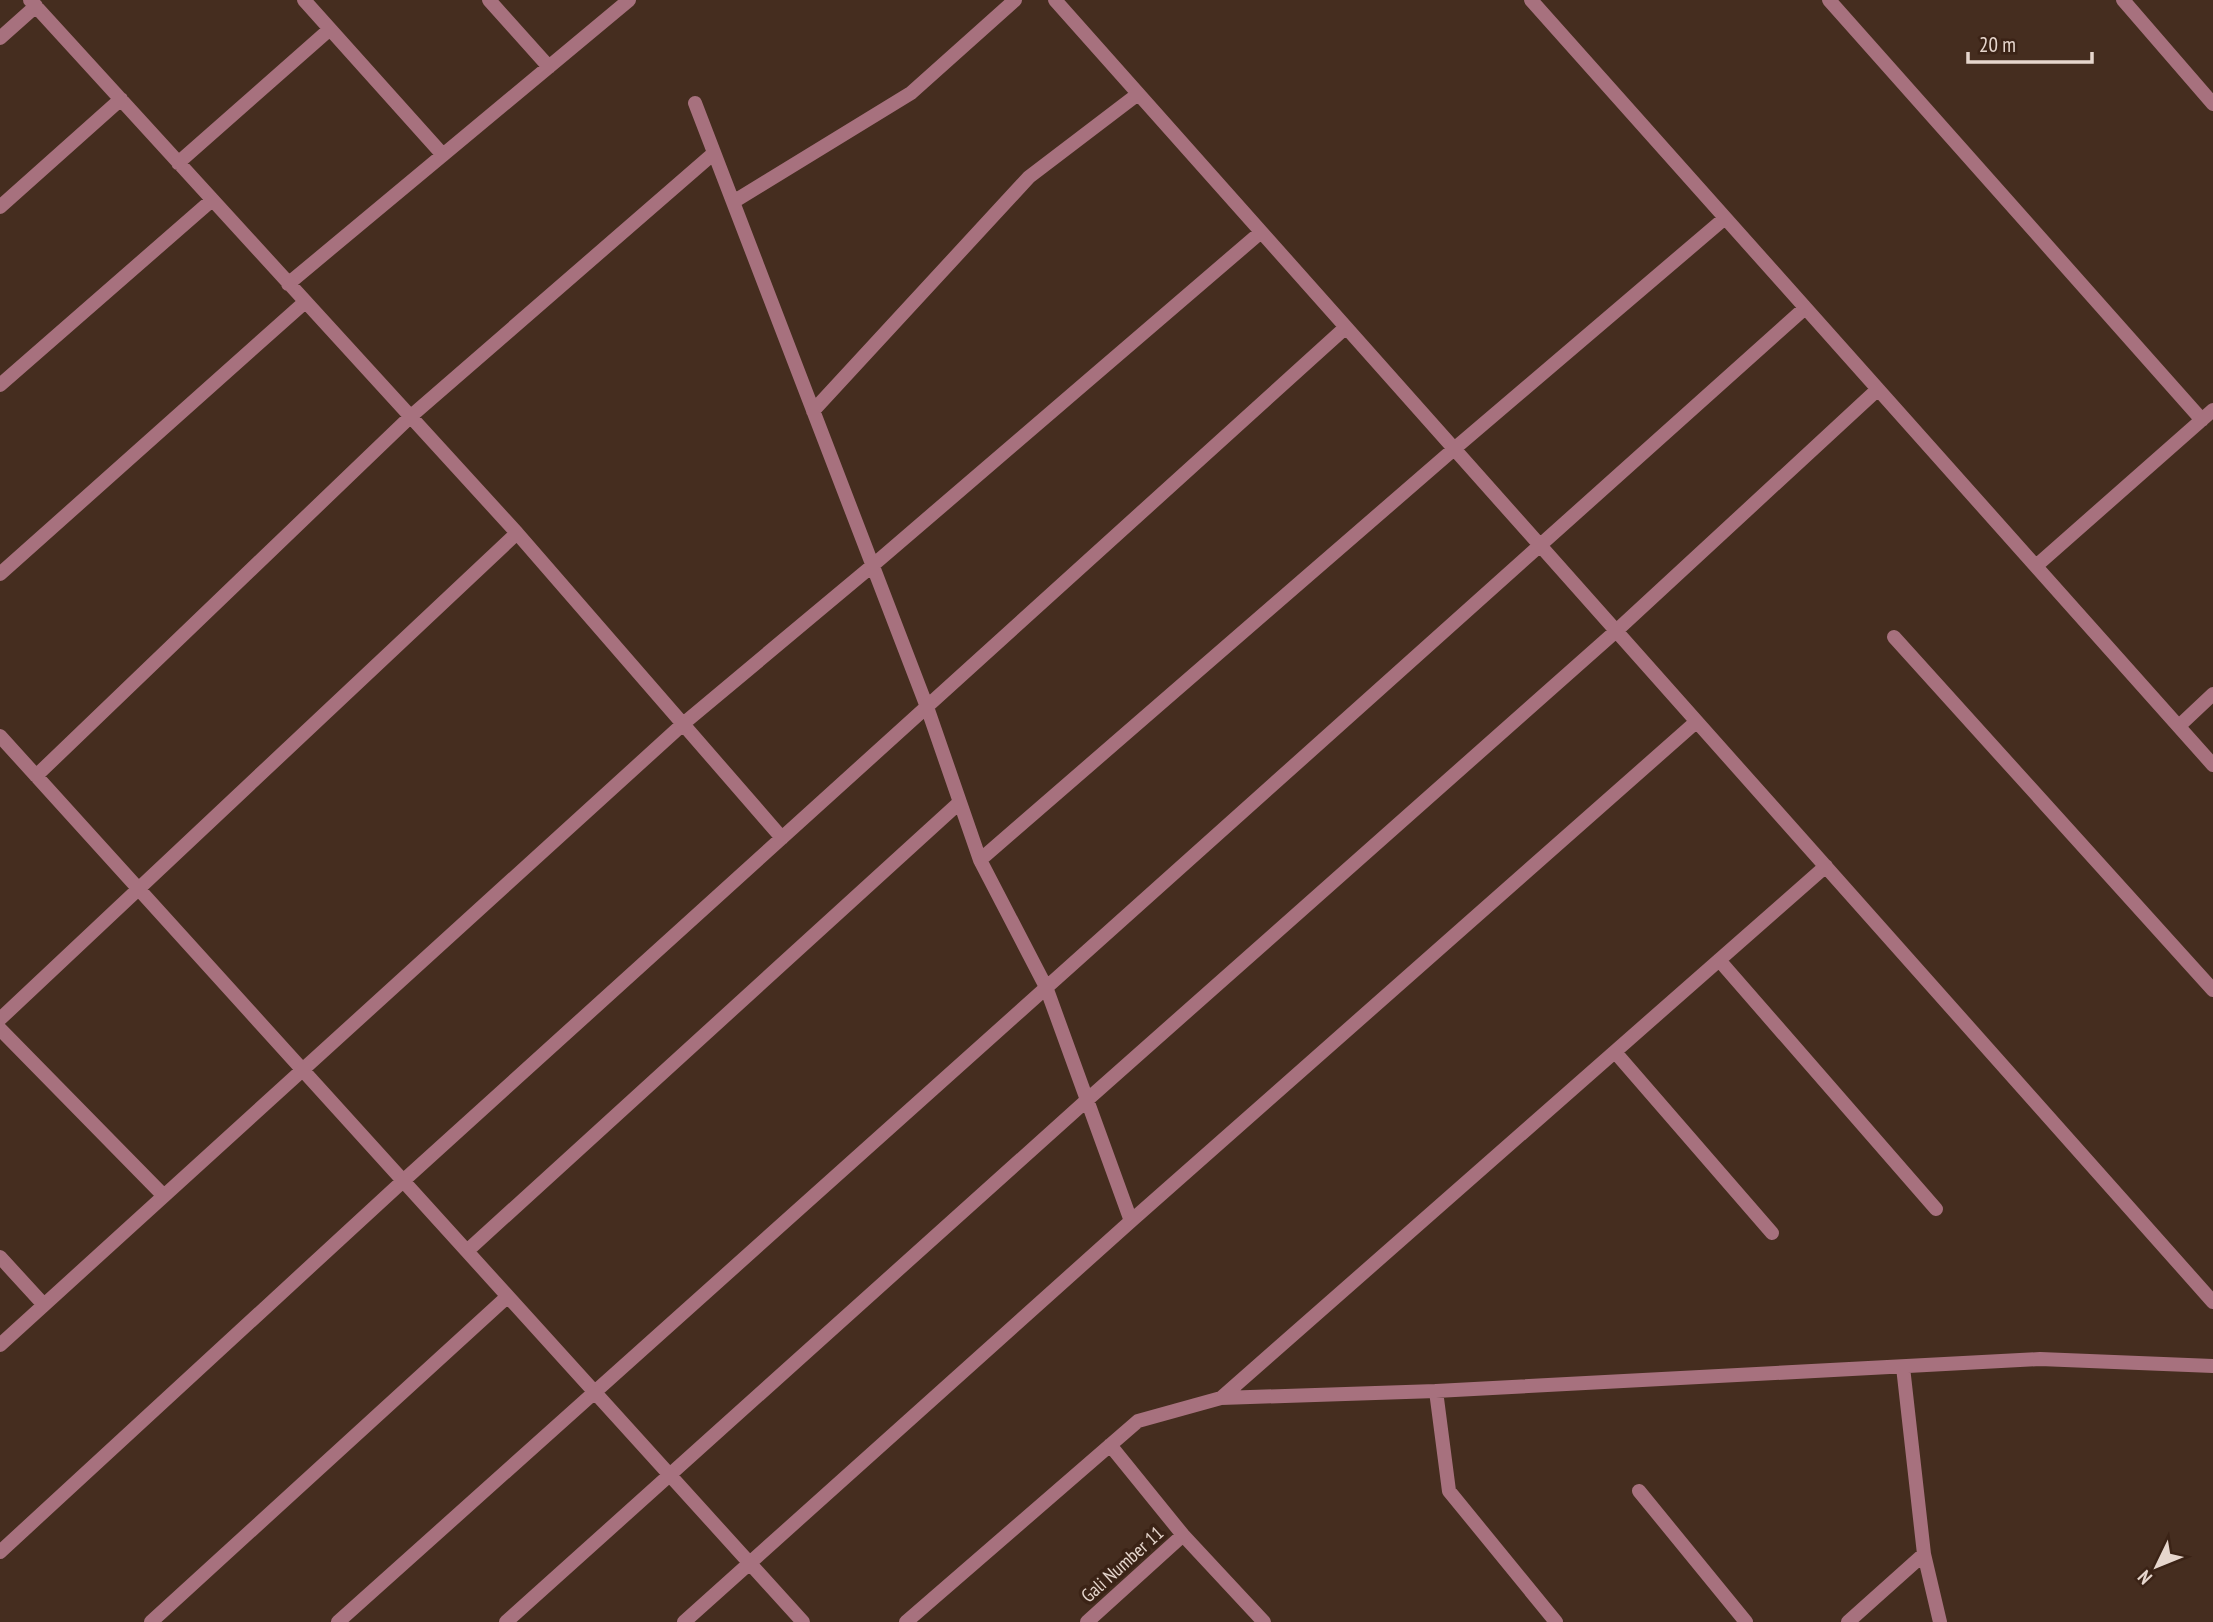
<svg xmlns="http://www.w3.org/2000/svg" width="2213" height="1622" font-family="'PT Sans Narrow',sans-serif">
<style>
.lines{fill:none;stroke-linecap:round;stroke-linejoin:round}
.lane{stroke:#a7717e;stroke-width:14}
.street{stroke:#a7717e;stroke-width:14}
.labels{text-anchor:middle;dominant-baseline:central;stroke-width:7;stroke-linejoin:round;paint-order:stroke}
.street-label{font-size:19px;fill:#e6d6cd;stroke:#3b2316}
</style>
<rect width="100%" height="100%" fill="#452d1f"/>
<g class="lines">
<path class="lane" d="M2179 726 2213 694"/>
<path class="street" d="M30 0 517 533 782 838
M304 0 443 155
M489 0 549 67
M1055 0 2213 1302
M1531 0 2213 765
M1829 0 2202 420
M2123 0 2213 104
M0 38 36 6
M695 103 927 707 980 860 1046 987 1131 1221
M178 163 330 29
M733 202 911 93 1015 0
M0 207 121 99
M288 284 629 0
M0 385 212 200
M813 411 1029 177 1138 94
M2036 566 2213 410
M0 574 305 302
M1894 637 2213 990
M0 736 803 1622
M36 776 410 417 714 153
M980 860 1454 449 1725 218
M1719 960 1936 1209
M0 1019 517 533
M0 1029 163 1195
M1615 1052 1772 1233
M467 1251 960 802
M0 1257 44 1305
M0 1345 683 724 872 566 1261 232
M1903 1367 1924 1554 1940 1622
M1436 1391 1449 1491 1556 1622
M1221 1398 1826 866
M1110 1445 1183 1535 1264 1622
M1639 1491 1746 1622
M0 1552 403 1181 1345 328
M151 1622 507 1297
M338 1622 1805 308
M506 1622 1087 1100 1615 632 1877 390
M684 1622 1131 1221 1696 722
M906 1622 1138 1421 1221 1398 1436 1391 2040 1359 2213 1366
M1087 1622 1183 1535
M1848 1622 1924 1554"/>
</g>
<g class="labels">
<g class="street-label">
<text transform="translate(1122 1564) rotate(-42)">Gali Number 11</text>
</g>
</g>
<g transform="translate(2157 1566) rotate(227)" stroke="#3b2316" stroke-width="5" paint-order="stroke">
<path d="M0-5L12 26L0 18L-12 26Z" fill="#e6d6cd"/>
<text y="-10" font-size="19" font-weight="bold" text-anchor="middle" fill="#e6d6cd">N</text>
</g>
<path d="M1968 52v10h124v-10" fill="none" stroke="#e6d6cd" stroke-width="3.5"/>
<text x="1979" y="52" font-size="21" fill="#e6d6cd" stroke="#3b2316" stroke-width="5" paint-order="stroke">20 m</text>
</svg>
